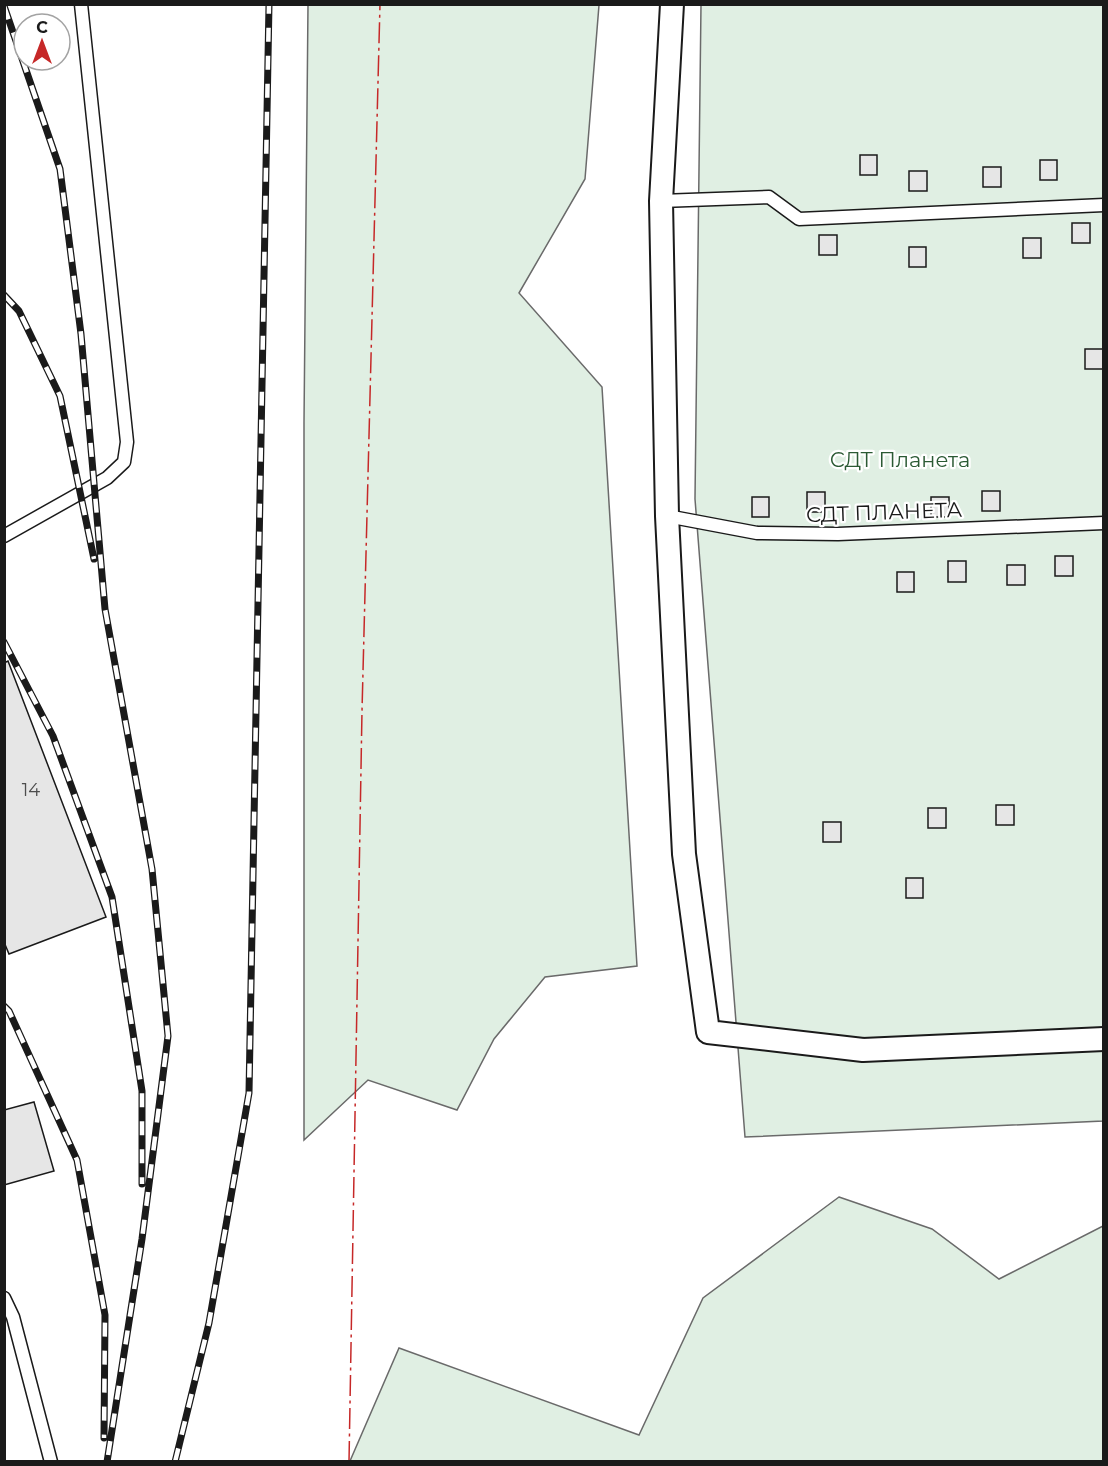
<svg xmlns="http://www.w3.org/2000/svg" width="1108" height="1466" font-family="Montserrat,sans-serif">
<style>
.green{fill:#e0efe3;stroke:#6a6a6a;stroke-width:1.5}
.building{fill:#e6e6e6;stroke:#1a1a1a;stroke-width:1.5}
.lines{fill:none;stroke-linecap:round;stroke-linejoin:round}
.service-casing{stroke:#1a1a1a;stroke-width:15}
.minor-casing{stroke:#1a1a1a;stroke-width:26}
.service{stroke:#fff;stroke-width:12}
.minor{stroke:#fff;stroke-width:22}
.rail-casing{stroke:#1a1a1a;stroke-width:7}
.rail{stroke:#fff;stroke-width:4.5;stroke-dasharray:14;stroke-linecap:butt}
.power{stroke:#c62828;stroke-width:1.5;stroke-dasharray:21 4.5 3 4.5;stroke-linecap:butt}
.labels{text-anchor:middle;dominant-baseline:central;stroke-width:4.5;stroke-linejoin:round;paint-order:stroke}
.number-label{font-size:18px;fill:#4d4d4d}
.park-label{font-size:21px;fill:#2b5a34;stroke:#fff}
.street-label{font-size:21px;fill:#1a1a1a;stroke:#fff}
</style>
<rect width="100%" height="100%" fill="#fff"/>
<path class="green" d="M308 5H599L585 179 519 293 602 387 637 966 545 977 494 1039 457 1110 368 1080 304 1140V423Z
M701 5H1103V1121L745 1137 695 499Z
M839 1197 932 1229 999 1279 1103 1226V1461H350L399 1348 639 1435 703 1298Z"/>
<path class="building" d="M860 155H877V175H860Z
M1040 160H1057V180H1040Z
M983 167H1001V187H983Z
M909 171H927V191H909Z
M1072 223H1090V243H1072Z
M819 235H837V255H819Z
M1023 238H1041V258H1023Z
M909 247H926V267H909Z
M1085 349H1103V369H1085Z
M982 491H1000V511H982Z
M807 492H825V512H807Z
M752 497H769V517H752Z
M931 497H949V517H931Z
M1055 556H1073V576H1055Z
M948 561H966V582H948Z
M1007 565H1025V585H1007Z
M897 572H914V592H897Z
M8 661 106 917 9 954 4 942V663Z
M996 805H1014V825H996Z
M928 808H946V828H928Z
M823 822H841V842H823Z
M906 878H923V898H906Z
M34 1102 54 1171 4 1185V1110Z"/>
<g class="lines">
<g class="service-casing">
<path id="service" d="M661 201 769 197 799 219 1104 205
M667 516 757 533 838 534 1104 523
M4 536 107 478 124 462 127 442 81 4
M4 1298 13 1317 51 1462"/>
</g>
<g class="minor-casing">
<path id="minor" d="M672 4 661 201 667 516 684 854 708 1032 863 1050 1104 1039"/>
</g>
<use href="#service" class="service"/>
<use href="#minor" class="minor"/>
<g class="rail-casing">
<path id="rail" d="M4 6 60 169 81 334 105 609 152 869 168 1036 142 1239 107 1462
M4 295 19 311 60 396 94 559
M4 642 53 736 112 897 142 1091V1184
M4 1006 9 1011 77 1160 105 1315 104 1438
M175 1462 209 1323 249 1093 269 4"/>
</g>
<use href="#rail" class="rail"/>
<path class="power" d="M349 1462 362 711 380 4"/>
</g>
<g class="labels">
<g class="number-label">
<text x="31" y="790">14</text>
</g>
<g class="park-label">
<text x="900" y="459">СДТ Планета</text>
</g>
<g class="street-label">
<text transform="translate(884 512) rotate(-2)">СДТ ПЛАНЕТА</text>
</g>
</g>
<rect width="1108" height="1466" fill="none" stroke="#1a1a1a" stroke-width="12"/>
<g transform="translate(42 42)"><circle r="28" fill="#ffffff" stroke="#a3a3a3" stroke-width="1.5"/>
<path d="M0-4.5L10 22L0 15L-10 22Z" fill="#c62828"/>
<text y="-9" font-size="16" font-weight="bold" text-anchor="middle" fill="#1a1a1a">С</text>
</g>
</svg>
